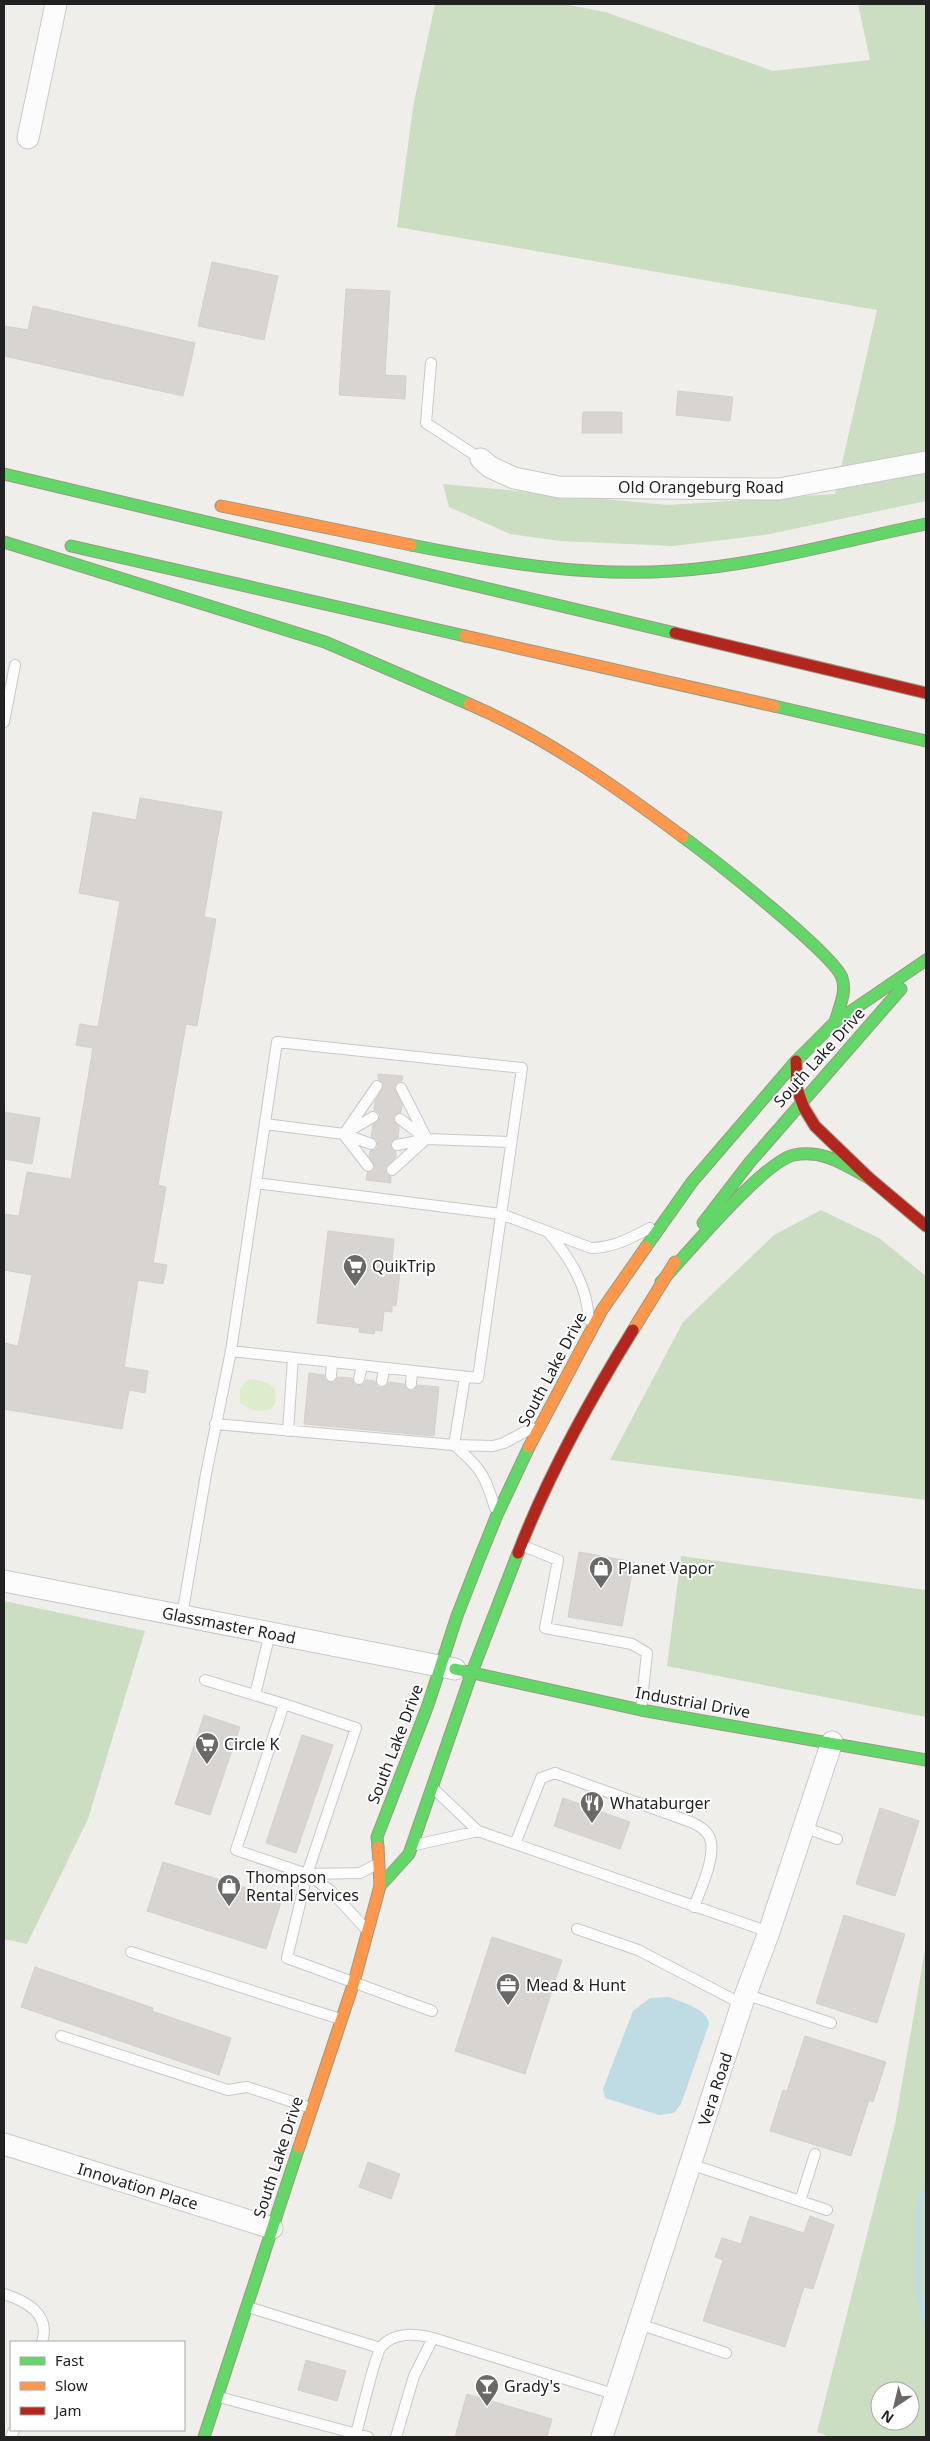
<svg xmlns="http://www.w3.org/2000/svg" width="930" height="2441" font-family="'Noto Sans',sans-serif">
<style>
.grass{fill:#ddeccb}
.forest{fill:#cbdec1;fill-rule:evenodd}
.water{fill:#bfdbe3}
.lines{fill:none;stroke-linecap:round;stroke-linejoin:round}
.stream{stroke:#bfdbe3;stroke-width:5.5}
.building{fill:#d7d4d2;stroke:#d3d0cc}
.lane-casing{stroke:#c9c8c7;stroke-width:12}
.street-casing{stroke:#c9c8c7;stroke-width:23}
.fast-casing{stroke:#999a82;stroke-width:13}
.slow-casing{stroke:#999a82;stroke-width:13}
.jam-casing{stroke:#999a82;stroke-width:13}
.lane{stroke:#fdfcfc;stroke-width:10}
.street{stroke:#fdfcfc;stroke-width:21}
.fast{stroke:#63d668;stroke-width:11}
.slow{stroke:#ff974d;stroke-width:11}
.jam{stroke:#b3261e;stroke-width:11}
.labels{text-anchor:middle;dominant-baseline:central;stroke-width:4;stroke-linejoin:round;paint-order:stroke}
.street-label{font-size:16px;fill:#222;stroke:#fff}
.poi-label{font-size:16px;fill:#222;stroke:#fff;text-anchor:start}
</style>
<rect width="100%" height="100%" fill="#f0eeeb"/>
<path class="grass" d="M253 1379 268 1383 275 1389 276 1402 271 1409C260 1413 248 1410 240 1402V1389L247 1380Z"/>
<path class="forest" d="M435 4H565L605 12 773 71 870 60 858 4H926V501L765 535 673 546 560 541 510 534 449 507 443 484 668 505 835 494 877 310 397 227 413 107Z
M821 1210 879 1238 926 1276V1500L610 1460 683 1322 774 1235Z
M681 1556 926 1590V1717L667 1666Z
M4 1601 145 1631 88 1819 27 1944 4 1939Z
M926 1944V2437H830L817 2432 895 2124ZM880 2391H910V2421H880Z"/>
<path class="water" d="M669 1997C682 2003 707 2008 709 2024L681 2104 674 2113 659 2115 605 2098 603 2089 633 2011 650 1998Z"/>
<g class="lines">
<path class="stream" d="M926 2190 919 2206 918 2288 926 2324"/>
</g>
<path class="building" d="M212 262 278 276 264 340 198 326Z
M346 289 390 291 385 375 406 376 405 399 339 395Z
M33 306 195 343 183 396 4 356V326L28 330Z
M678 391 733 397 730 421 676 415Z
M583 412H622V433H582Z
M140 798 222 812 204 917 216 919 197 1026 186 1024 158 1185 166 1187 153 1263 167 1265 163 1284 138 1280 124 1367 148 1371 145 1393 129 1390 122 1429 4 1409V1343L18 1346 32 1275 4 1270V1214L19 1216 27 1172 71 1179 93 1048 76 1045 80 1024 98 1027 120 901 79 893 93 812 136 820Z
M378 1074 403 1076 402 1081 397 1082 394 1087 402 1105 401 1112 395 1115 393 1119 399 1127 398 1138 390 1143 392 1149 396 1152V1157L385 1168 387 1174 391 1177V1183L366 1180 367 1173 373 1171 375 1166 369 1156 370 1151 375 1150 378 1146 377 1140 371 1137 373 1125 380 1117 379 1113 374 1110 375 1101 384 1087 383 1083 378 1079Z
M4 1112 40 1118 32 1164 4 1159Z
M328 1231 394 1239 392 1262 398 1263 397 1272H400L396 1306 392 1305V1312L384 1311 382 1331 375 1330 374 1334 359 1332 360 1328 317 1323Z
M309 1373 324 1375 325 1379 330 1383 334 1382 338 1377 352 1378 354 1384 358 1386 364 1384 366 1380 375 1381 377 1386 381 1388 387 1386 389 1382 404 1384 410 1391 414 1390 418 1385 439 1387 434 1436 304 1424Z
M579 1552 634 1562 622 1626 568 1617Z
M204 1715 240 1727 210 1815 175 1804Z
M302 1735 333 1745 296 1853 266 1843Z
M563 1798 630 1822 620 1849 554 1826Z
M880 1808 919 1821 895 1896 856 1884Z
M163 1862 282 1899 266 1949 147 1911Z
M844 1915 905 1934 877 2023 816 2003Z
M492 1937 562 1960 525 2074 455 2051Z
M35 1967 153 2008 152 2011 231 2038 219 2075 21 2007Z
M805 2036 886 2062 873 2102 869 2100 851 2156 770 2131 783 2090 787 2091Z
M368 2162 400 2174 391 2199 359 2187Z
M750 2216 804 2233 810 2216 834 2225 813 2289 804 2287 785 2347 703 2321 723 2260 715 2257 722 2238 741 2244Z
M306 2360 346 2371 337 2401 298 2390Z
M467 2394 552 2419 547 2437H455Z"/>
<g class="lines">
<g class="lane-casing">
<path id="lane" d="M431 363 426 423 481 459
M4 722 15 665
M401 1088 427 1139
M400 1119 424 1137
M265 1124 344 1134 371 1144
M347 1132 373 1117
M344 1134 377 1086
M344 1135 368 1166
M397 1145 427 1139 511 1142
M392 1170 426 1139
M256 1183 501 1214 591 1248C613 1248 631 1238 650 1228
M549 1233C571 1260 587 1285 589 1320
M331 1376 332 1363
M359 1379 362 1366
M382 1381 384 1368
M411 1384 412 1371
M215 1424 454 1445 493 1446 504 1443 532 1428
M288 1431 293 1358
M454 1445C481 1468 485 1475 495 1508
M454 1445 465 1377
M521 1545 558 1560 545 1628 632 1644 647 1653 641 1709
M182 1616 206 1474 231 1351 277 1042 522 1068 478 1378 231 1351
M205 1680 284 1704
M255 1695 270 1633
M284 1704 356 1728 307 1874 236 1850Z
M434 1789 478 1831 769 1932
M803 1827 837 1839
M515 1844 541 1778 555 1773 691 1822C698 1825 705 1829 709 1836 718 1854 700 1890 694 1907
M415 1845 478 1831
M307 1874 287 1958 432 2011
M307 1874 331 1891 365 1928
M307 1874 360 1873 377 1864
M577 1929 638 1950 742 2004
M131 1952 340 2019
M745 1994 831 2023
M61 2036 228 2090 247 2087 311 2108
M690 2164 827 2210
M800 2201 815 2154
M4 2294C26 2301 51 2314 42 2342
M248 2307 380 2348
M639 2324 726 2353
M219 2397 368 2437
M356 2434C360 2420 375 2355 381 2347 394 2331 416 2334 433 2338L617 2395
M11 2437 14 2430
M396 2437 414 2376 433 2338"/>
</g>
<g class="street-casing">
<path id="street" d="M28 138 56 4
M481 459 490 467 514 478 559 487 761 489H779L926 462
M4 1581 455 1669
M4 2144 272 2228
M602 2437 742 2004 769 1932 832 1742"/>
</g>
<g class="fast-casing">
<path id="fast" d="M4 474 675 633
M4 542 325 642 469 704
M411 545C496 562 585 577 672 571 757 566 842 541 926 524
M71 546 465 636
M774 706 926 741
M683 837C709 856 835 955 842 978 847 992 839 1008 835 1022
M703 1223 750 1162 901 989
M646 1247 692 1182 796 1061 835 1022 926 960
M661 1282C685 1256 764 1161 794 1155 823 1149 845 1165 869 1178
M455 1669 641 1710 926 1760
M378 1847 377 1837 428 1705 457 1616 478 1562 497 1515 529 1447
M380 1886 409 1854 472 1672 518 1553
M204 2437 299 2147"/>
</g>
<g class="slow-casing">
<path id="slow" d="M221 506 411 545
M465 636 774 706
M469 704C546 737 616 787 683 837
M633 1330 675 1262
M529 1447 602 1310 646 1247
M299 2147 354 1982 380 1886 378 1847"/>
</g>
<g class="jam-casing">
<path id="jam" d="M675 633 926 693
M796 1061 797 1089 804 1108 815 1126 869 1178 926 1226
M518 1553C548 1475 589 1401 633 1330"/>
</g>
<use href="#lane" class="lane"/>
<use href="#street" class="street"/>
<use href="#fast" class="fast"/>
<use href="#slow" class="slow"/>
<use href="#jam" class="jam"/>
</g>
<defs>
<g id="supermarket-pin" transform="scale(1.25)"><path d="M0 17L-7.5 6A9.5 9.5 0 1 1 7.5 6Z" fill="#6a6968" stroke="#fff"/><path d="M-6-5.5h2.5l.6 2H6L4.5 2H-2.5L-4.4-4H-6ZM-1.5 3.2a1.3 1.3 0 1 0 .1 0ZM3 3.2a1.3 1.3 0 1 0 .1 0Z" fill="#fff"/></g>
<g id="shop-pin" transform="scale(1.25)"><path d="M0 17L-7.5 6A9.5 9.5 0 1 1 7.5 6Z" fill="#6a6968" stroke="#fff"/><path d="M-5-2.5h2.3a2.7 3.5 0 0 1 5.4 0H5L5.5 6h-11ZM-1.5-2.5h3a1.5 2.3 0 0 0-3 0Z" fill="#fff"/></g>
<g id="restaurant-pin" transform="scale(1.25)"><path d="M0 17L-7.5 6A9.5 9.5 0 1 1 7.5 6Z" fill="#6a6968" stroke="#fff"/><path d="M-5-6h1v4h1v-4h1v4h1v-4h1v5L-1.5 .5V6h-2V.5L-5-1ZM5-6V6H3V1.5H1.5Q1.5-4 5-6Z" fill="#fff"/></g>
<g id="office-pin" transform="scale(1.25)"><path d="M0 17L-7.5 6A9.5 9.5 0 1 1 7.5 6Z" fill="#6a6968" stroke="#fff"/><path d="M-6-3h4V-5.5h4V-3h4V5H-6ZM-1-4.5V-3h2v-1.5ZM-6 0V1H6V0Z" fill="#fff"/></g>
<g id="bar-pin" transform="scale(1.25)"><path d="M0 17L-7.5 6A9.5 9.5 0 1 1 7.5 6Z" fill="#6a6968" stroke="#fff"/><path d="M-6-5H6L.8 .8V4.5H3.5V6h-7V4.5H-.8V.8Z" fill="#fff"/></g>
</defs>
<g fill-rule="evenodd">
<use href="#supermarket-pin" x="355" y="1266"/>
<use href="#shop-pin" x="601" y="1568"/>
<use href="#supermarket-pin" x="207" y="1744"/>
<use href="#restaurant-pin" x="592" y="1803"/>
<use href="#shop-pin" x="229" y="1886"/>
<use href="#office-pin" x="508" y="1985"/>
<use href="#bar-pin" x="487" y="2386"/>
</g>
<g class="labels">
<g class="street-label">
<text x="701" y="487">Old Orangeburg Road</text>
<text transform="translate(819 1057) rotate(-48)">South Lake Drive</text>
<text transform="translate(552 1369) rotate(-62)">South Lake Drive</text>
<text transform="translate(229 1625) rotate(11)">Glassmaster Road</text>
<text transform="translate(693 1702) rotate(10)">Industrial Drive</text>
<text transform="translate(395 1744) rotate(-69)">South Lake Drive</text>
<text transform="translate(715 2089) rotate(-72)">Vera Road</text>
<text transform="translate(278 2157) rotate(-72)">South Lake Drive</text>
<text transform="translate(138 2186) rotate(17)">Innovation Place</text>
</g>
<g class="poi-label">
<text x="372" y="1266">QuikTrip</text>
<text x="618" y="1568">Planet Vapor</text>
<text x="224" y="1744">Circle K</text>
<text x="610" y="1803">Whataburger</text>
<text x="246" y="1877">Thompson<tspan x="246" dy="18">Rental Services</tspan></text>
<text x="526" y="1985">Mead &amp; Hunt</text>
<text x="504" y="2386">Grady's</text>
</g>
</g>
<rect width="930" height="2441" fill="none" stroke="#222222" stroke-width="10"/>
<rect x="10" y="2341" width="175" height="90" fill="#ffffff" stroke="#a7a7a7"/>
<rect x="20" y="2357" width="25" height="8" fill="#63d668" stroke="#a7a7a7"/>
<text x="55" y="2366" font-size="15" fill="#222222">Fast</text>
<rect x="20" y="2382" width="25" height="8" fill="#ff974d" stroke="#a7a7a7"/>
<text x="55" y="2391" font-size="15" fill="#222222">Slow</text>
<rect x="20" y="2407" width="25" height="8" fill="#b3261e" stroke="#a7a7a7"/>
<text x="55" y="2416" font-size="15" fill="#222222">Jam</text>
<g transform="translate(895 2406) rotate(215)"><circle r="24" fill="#ffffff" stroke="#a7a7a7"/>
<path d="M0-4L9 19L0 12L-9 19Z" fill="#6a6968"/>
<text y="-8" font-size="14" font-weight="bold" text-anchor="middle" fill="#222222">N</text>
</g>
</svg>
